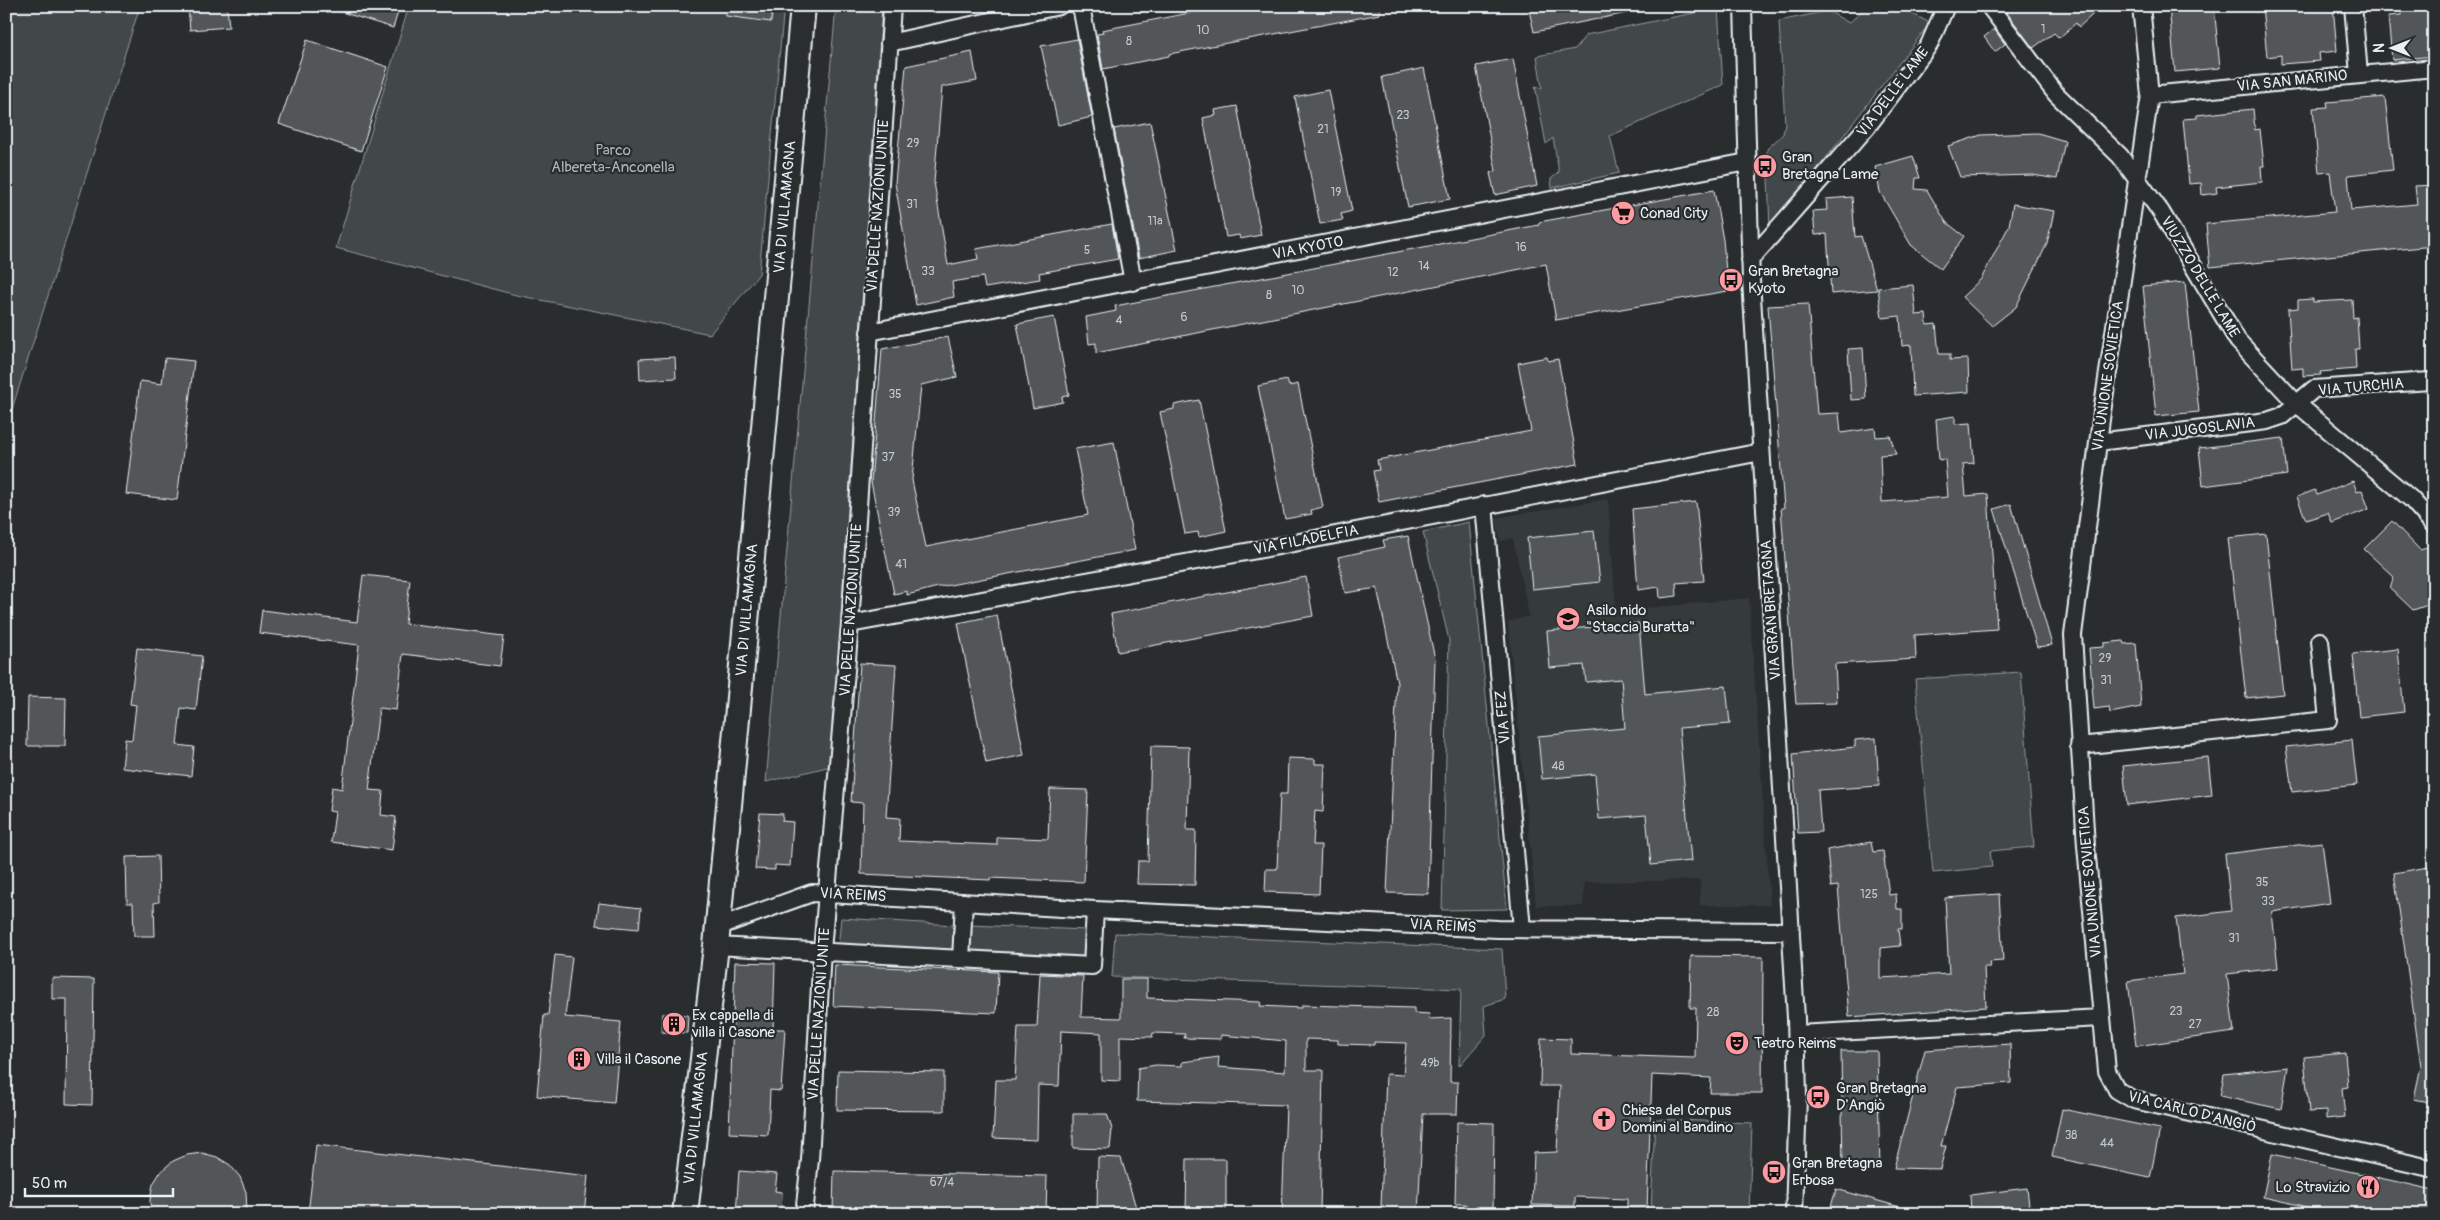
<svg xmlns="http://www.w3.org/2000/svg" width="2440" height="1220" font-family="Pangolin,sans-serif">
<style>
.built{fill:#363a3b}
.green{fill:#424648;stroke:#959ca0}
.building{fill:#535759;stroke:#e8f1f8}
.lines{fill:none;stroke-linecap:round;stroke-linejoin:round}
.minor-casing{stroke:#e8f1f8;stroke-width:20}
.secondary-casing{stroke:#e8f1f8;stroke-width:28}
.minor{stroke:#2a2d2e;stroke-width:16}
.secondary{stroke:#2a2d2e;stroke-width:24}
.labels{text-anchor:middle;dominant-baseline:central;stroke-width:4.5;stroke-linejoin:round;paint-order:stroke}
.number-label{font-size:12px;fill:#c3cad0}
.street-label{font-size:15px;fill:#e8f1f8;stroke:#2a2d2e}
.park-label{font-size:15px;fill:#aeb5ba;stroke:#2a2d2e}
.poi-label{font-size:15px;fill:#e8f1f8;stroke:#2a2d2e;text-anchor:start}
</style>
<rect width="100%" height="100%" fill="#2a2d2e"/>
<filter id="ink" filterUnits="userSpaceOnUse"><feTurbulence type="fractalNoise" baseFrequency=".02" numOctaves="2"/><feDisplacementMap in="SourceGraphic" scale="10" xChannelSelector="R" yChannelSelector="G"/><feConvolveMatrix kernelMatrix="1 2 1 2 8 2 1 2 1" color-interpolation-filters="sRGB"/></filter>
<g filter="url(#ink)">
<path class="built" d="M1608 499 1616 611 1749 598 1770 905H1700V880L1584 882 1583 906H1536L1508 622 1529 616 1513 538 1500 541 1496 518Z"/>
<path class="green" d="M9 6H140L6 428V12Z
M409 6H784L759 274 710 334 516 295 336 248Z
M836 6H882L831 766 766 782Z
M1867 6H1897L1930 23 1770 231 1767 149 1783 134 1785 124 1779 21 1828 11 1849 23Z
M1718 8 1723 85 1610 136 1619 173 1552 188 1551 179 1559 172 1553 138 1546 144 1535 86 1542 88 1537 56 1575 49 1586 35Z
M1469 522 1507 909 1442 910 1449 640 1423 532Z
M2021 672 2034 847 1990 851 1992 867 1933 873 1915 679Z
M841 918 955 925 953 953 838 948Z
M970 925 1086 930 1084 957 969 952Z
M1115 933 1502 949 1505 999 1484 1006 1486 1035 1459 1066 1461 989 1112 977Z
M1655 1119 1752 1123 1749 1214 1651 1211Z"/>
<path class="building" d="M188 6H227L229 27 190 30Z
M336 6H400L393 28 335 10Z
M726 6H773L771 22 726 16Z
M1225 6H1380V14L1169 54V56L1103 69 1097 34 1103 33 1102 30Z
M1528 6H1626L1627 13 1534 32Z
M2002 6H2102L2079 27 2076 23 2059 38 2054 33 2033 48Z
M2169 6H2214L2220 68 2175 72Z
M2262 6H2333L2337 51 2319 53 2320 61 2281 64V55L2267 57Z
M2401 6H2434V56L2392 60 2388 16 2401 15Z
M1994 29 2005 44 1995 52 1984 37Z
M1077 39 1092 117 1058 125 1041 46Z
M307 40 388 67 361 151 279 124Z
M972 52 977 81 942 87 934 182 948 265 978 259 976 249 1112 224 1118 259 1039 273 1040 279 985 288 983 277 952 282 954 297 916 305 895 183 906 66Z
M1513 59 1537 186 1495 195 1490 173 1496 171 1476 66Z
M1424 68 1450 199 1408 207 1382 77Z
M1328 90 1352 211 1341 214 1343 220 1320 224 1295 97Z
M2385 97 2393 170 2348 175 2351 210 2417 204 2415 186 2434 185V246L2210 267 2206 224 2335 212 2330 172 2319 173 2313 108 2328 107 2327 102Z
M1237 106 1261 235 1240 239 1239 235 1226 237 1203 118 1216 115 1215 110Z
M2253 109 2255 130 2260 129 2264 166H2261L2262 182 2216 187 2217 193 2202 195 2201 183 2189 184 2183 119 2197 118V115Z
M1150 122 1177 250 1139 258 1114 129Z
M2038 133 2065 141 2057 179 2033 175 1960 177 1948 146 1981 135Z
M1913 156 1920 178H1916L1915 189 1927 190 1946 222 1964 236 1941 269 1911 245 1880 192 1875 167Z
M1714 190 1723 240 1728 291 1556 320 1546 264 1096 353V343L1089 344 1086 317 1116 311 1115 306 1539 225V222Z
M1852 197 1855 237 1861 236 1877 290 1831 294 1827 234 1815 235 1813 211 1827 210 1826 199Z
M2013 204 2054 211 2047 244 2016 307 1992 326 1962 297 1981 279 2009 226Z
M2185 282 2199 412 2156 416 2143 286Z
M1913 285 1916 315 1926 314 1927 325 1936 324 1939 354H1950V360L1968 359 1969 392 1913 396 1911 345 1902 346 1900 316 1882 318 1878 288Z
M2313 299V302L2352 300 2353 318 2357 317 2359 349H2355L2356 369 2320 372 2321 375 2303 376V368L2292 369 2288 309 2298 308V300Z
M1808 304 1817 414 1839 413 1841 433 1875 428 1876 437 1890 436 1896 454 1880 455 1882 502 1948 497 1945 459 1939 460 1936 419 1955 416V424L1971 423 1974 463 1963 464 1966 496 1988 494 1997 629 1915 635 1916 659 1835 664 1837 703 1796 704 1781 508H1784L1768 306Z
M1054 317 1069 395 1062 397 1063 402 1033 408 1017 324Z
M948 337 957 377 921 385 912 480 926 547 1088 515 1075 449 1114 442 1135 550 934 588 907 595V591L894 594 871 482 882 349Z
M1863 348 1866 399 1851 400 1848 349Z
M675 357 676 378 640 380 639 359Z
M1547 357 1548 361 1558 359 1578 464 1379 502 1373 471 1379 470 1377 460 1531 431 1518 363Z
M165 358 194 361 177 500 126 494 140 381 162 384Z
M1287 380 1289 386 1298 384 1323 507 1311 510 1312 514 1285 519 1258 386Z
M1199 400 1226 531 1199 537 1198 532 1185 534 1160 412 1174 409V405Z
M2283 438 2287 475 2203 486 2199 448Z
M2353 481 2357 492 2362 490 2369 509 2332 523 2328 513 2306 520 2297 497 2315 490 2317 495Z
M1696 502 1704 581 1676 583 1677 596 1660 598 1659 587 1638 590 1632 509Z
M2011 504 2052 645 2037 647 1994 509Z
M2392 521 2420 550 2434 546V597L2425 606 2413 610 2390 588 2394 577 2364 549Z
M1594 531 1600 582 1532 589 1527 538Z
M2266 534 2283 694 2246 698 2228 538Z
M1408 536 1435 659 1428 894 1387 893 1397 683 1377 588 1345 593 1338 557 1385 547 1383 540Z
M363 575 410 580 405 624 504 636 500 666 403 654 396 710 379 708 369 790 383 791 381 815 396 817 392 850 331 842 335 812 329 811 332 787 342 789 359 645 259 633 262 610 357 622Z
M1306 577 1313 616 1118 652 1111 614Z
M997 615 1024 755 986 763 958 623Z
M1639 623 1645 694 1726 686 1730 724 1679 728 1691 861 1651 865 1646 815 1599 819 1595 774 1542 779 1538 736 1625 728 1621 679 1586 682 1584 665 1550 668 1547 631Z
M2123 641 2124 644 2136 643 2141 707 2110 713 2109 707 2094 709 2089 648 2104 647V643Z
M137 648 202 656 196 710 181 708 177 745 194 747 191 776 122 768 125 739 132 740 136 705 130 704Z
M2398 649 2404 712 2359 717 2353 654Z
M860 663 896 665 886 817 900 818 899 841 997 845V837L1048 839 1050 789 1088 790 1084 882 990 878V880L861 874 863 803 851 802Z
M28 697 66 698 65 746H27Z
M1876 738 1879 786 1818 790 1821 832 1798 833 1793 754 1855 747V740Z
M2352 740 2357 785 2292 792 2286 747Z
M1151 746 1189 747 1187 830H1196L1195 885 1137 884 1138 861H1148Z
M2208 757 2212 795 2127 805 2123 766Z
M1288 758 1315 759V764H1325L1323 812 1315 811 1313 845H1321L1319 894 1265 892 1266 869H1277L1280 794H1287Z
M760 813 783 814 782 821 793 822 790 866 775 865V870L755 869Z
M1871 842 1873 852 1883 851 1889 895 1896 894 1897 909H1902V929H1898L1900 946 1880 948V978L1949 974 1945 898 1999 894 2003 961 1989 962 1990 967H1984L1986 1007 1849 1017 1838 886 1831 887 1827 850Z
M2322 842 2330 903 2272 912 2278 968 2227 974 2234 1032 2136 1046 2128 981 2183 974 2176 918 2231 911 2225 854Z
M158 856 159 902 154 903 155 936H134L133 903H127L126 857Z
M2434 866V1103L2414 1099 2421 1066 2394 873Z
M599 903 641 908 639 929 596 925Z
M555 955 572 957 565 1017 621 1022 614 1103 537 1096 544 1015H548Z
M1691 956 1763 957 1762 1093H1710L1711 1078 1652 1075 1647 1209 1627 1208V1199L1575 1197V1206L1532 1205 1534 1153 1557 1152 1560 1086H1540L1541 1038 1571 1039V1054L1695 1058 1696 1008H1690Z
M735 962 775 963 773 1029H785L781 1091 770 1090 768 1135 729 1133Z
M835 965 998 972 996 1013 833 1006Z
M1040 974 1083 976 1081 1017 1121 1018V979H1147V998L1261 1002 1260 1006 1302 1008V1005L1414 1008V1013L1430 1014 1429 1019 1451 1018 1450 1082H1458L1457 1114H1423L1418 1214H1383L1384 1206H1381L1386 1074 1403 1075 1406 1043 1374 1042V1045L1338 1044V1040L1306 1039V1070H1323L1320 1214H1282L1286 1105 1137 1101 1138 1068 1156 1065 1182 1066V1062L1219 1057 1218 1067 1285 1072 1286 1041 1221 1035V1039L1184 1038 1185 1034 1153 1033 1152 1037 1120 1036V1081L1101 1080V1033L1061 1031 1059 1086 1038 1085 1037 1140 993 1138 996 1080H1015L1018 1027H1037Z
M52 978 94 979 92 1105 66 1104 67 999H52Z
M662 1014 688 1015 687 1033 661 1032Z
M2010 1044 2011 1083 1957 1087 1941 1146H1946L1940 1169 1894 1168 1925 1050Z
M1841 1051H1877L1880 1168 1843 1169Z
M2345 1053 2348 1087 2342 1088 2345 1117 2326 1119V1111L2309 1112 2304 1057Z
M2288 1067 2281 1109 2220 1096 2224 1074Z
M838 1070 944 1072V1111L837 1110Z
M2062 1109 2160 1129 2150 1178 2052 1157Z
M1073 1114H1107L1112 1129 1110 1149 1073 1148Z
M1457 1122 1494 1123 1493 1214H1466V1204H1455Z
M316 1145 588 1176 584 1214H308Z
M202 1153 217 1157 230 1165 240 1177 246 1192 247 1214H151L150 1200 153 1184 161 1171 173 1161 187 1155Z
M2272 1154 2434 1190 2429 1214H2340L2263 1197Z
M1098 1157 1121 1158 1138 1214H1097Z
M1187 1159H1226V1214H1186Z
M739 1171 777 1174 775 1191 782 1192 781 1214H736Z
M834 1171 1047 1176 1046 1214 833 1212Z
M2027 1188 2030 1214H2009L2008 1206 1971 1211 1970 1195Z
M1836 1189 1907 1209V1214H1829Z"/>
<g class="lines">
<g class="minor-casing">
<path id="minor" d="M1081 6 1133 282
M1743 6 1751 280 1796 1018 1798 1097 1794 1214
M1989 6 2056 94 2120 156 2161 212 2238 341 2296 403 2411 499 2434 525
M2141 6 2150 95 2102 412 2073 635 2086 846 2107 1071 2117 1090 2134 1100 2434 1169
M2353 6 2359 74
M889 43 1059 6
M2150 95 2434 68
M1750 260 1867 127 1929 45 1946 6
M869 332 1747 162
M2098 442 2267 421 2282 416 2314 389 2430 381
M1484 505 1522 929
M850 624 1284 545 1761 452
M2079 746 2328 720 2320 641
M717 927 812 893 1095 910 1498 929 1791 931
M716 946 1092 966 1095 910
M961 959 964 902
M1797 1034 2101 1018
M804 1214 810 1160 822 951 850 624 892 6"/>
</g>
<g class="secondary-casing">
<path id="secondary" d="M685 1214 716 946 803 6"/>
</g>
<use href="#minor" class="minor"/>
<use href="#secondary" class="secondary"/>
</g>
</g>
<defs>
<g id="bus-disc" transform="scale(1.25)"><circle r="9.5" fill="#ff9aa2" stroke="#2a2d2e"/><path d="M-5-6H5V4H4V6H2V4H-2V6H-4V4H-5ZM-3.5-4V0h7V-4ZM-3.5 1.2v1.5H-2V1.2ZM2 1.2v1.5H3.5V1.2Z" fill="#111"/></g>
<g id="supermarket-disc" transform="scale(1.25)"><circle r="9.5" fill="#ff9aa2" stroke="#2a2d2e"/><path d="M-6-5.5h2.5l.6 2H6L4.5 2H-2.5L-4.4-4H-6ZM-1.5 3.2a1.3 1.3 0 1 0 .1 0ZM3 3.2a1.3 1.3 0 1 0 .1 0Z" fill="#111"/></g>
<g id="school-disc" transform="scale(1.25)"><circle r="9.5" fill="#ff9aa2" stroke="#2a2d2e"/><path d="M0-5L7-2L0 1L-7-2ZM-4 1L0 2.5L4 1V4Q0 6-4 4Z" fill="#111"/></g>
<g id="building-disc" transform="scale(1.25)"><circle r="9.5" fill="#ff9aa2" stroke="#2a2d2e"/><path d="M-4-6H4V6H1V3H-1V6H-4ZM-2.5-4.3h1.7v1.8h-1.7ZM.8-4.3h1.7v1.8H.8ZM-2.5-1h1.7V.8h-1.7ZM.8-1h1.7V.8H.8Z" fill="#111"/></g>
<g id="theatre-disc" transform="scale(1.25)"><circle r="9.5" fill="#ff9aa2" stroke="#2a2d2e"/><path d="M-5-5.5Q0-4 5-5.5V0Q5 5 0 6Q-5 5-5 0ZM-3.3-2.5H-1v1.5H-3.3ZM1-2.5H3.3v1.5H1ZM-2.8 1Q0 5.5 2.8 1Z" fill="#111"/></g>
<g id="church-disc" transform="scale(1.25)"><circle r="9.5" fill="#ff9aa2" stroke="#2a2d2e"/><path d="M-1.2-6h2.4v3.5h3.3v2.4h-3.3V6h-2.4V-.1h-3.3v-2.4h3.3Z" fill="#111"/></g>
<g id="restaurant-disc" transform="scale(1.25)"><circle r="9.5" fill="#ff9aa2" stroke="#2a2d2e"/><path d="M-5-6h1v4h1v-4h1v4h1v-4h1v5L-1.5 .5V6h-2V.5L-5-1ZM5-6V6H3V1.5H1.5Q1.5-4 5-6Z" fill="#111"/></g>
</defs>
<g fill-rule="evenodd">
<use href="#bus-disc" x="1765" y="166"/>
<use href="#supermarket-disc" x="1623" y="213"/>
<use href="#bus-disc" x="1731" y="280"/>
<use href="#school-disc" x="1568" y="619"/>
<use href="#building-disc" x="674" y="1024"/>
<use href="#theatre-disc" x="1737" y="1043"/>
<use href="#building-disc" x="579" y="1059"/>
<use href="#bus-disc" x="1818" y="1097"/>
<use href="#church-disc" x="1604" y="1119"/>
<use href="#bus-disc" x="1774" y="1172"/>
<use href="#restaurant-disc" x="2368" y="1187"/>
</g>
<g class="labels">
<g class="number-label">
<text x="2043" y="29">1</text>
<text x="1203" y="30">10</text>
<text x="1129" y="41">8</text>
<text x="1403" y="115">23</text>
<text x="1323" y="129">21</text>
<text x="913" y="143">29</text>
<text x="1336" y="192">19</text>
<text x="912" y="204">31</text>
<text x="1155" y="221">11a</text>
<text x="1521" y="247">16</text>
<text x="1087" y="250">5</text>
<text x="1424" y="266">14</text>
<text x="928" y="271">33</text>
<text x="1393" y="272">12</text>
<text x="1298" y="290">10</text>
<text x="1269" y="295">8</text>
<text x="1184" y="317">6</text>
<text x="1119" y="320">4</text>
<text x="895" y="394">35</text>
<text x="888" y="457">37</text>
<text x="894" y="512">39</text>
<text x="901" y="564">41</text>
<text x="2105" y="658">29</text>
<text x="2106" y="680">31</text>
<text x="1558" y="766">48</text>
<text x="2262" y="882">35</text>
<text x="1869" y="894">125</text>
<text x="2268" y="901">33</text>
<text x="2234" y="938">31</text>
<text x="2176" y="1011">23</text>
<text x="1713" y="1012">28</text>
<text x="2195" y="1024">27</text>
<text x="1430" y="1063">49b</text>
<text x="2071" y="1135">38</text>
<text x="2107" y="1143">44</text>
<text x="942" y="1182">67/4</text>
</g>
<g class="street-label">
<text transform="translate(2292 81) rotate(-6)">VIA SAN MARINO</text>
<text transform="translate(1893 92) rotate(-53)">VIA DELLE LAME</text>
<text transform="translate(878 206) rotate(-86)">VIA DELLE NAZIONI UNITE</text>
<text transform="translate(785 207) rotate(-85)">VIA DI VILLAMAGNA</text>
<text transform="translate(1308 248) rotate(-11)">VIA KYOTO</text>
<text transform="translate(2200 277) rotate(59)">VIUZZO DELLE LAME</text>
<text transform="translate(2108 376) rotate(-82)">VIA UNIONE SOVIETICA</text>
<text transform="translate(2361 387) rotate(-5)">VIA TURCHIA</text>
<text transform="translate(2200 429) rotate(-7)">VIA JUGOSLAVIA</text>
<text transform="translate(1306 540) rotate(-11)">VIA FILADELFIA</text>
<text transform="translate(747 610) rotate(-85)">VIA DI VILLAMAGNA</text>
<text transform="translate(851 610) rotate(-86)">VIA DELLE NAZIONI UNITE</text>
<text transform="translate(1771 610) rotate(-94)">VIA GRAN BRETAGNA</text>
<text transform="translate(1503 717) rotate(-95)">VIA FEZ</text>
<text transform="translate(2090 882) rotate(-95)">VIA UNIONE SOVIETICA</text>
<text transform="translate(853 895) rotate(3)">VIA REIMS</text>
<text transform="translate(1443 926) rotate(3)">VIA REIMS</text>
<text transform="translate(819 1014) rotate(-86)">VIA DELLE NAZIONI UNITE</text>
<text transform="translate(2192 1112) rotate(14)">VIA CARLO D'ANGIÒ</text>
<text transform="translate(696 1118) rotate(-84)">VIA DI VILLAMAGNA</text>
</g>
<g class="park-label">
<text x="613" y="150">Parco<tspan x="613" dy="17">Albereta-Anconella</tspan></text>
</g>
<g class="poi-label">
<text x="1782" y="157">Gran<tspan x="1782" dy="17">Bretagna Lame</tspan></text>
<text x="1640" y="213">Conad City</text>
<text x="1748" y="271">Gran Bretagna<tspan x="1748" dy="17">Kyoto</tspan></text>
<text x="1586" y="610">Asilo nido<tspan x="1586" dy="17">"Staccia Buratta"</tspan></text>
<text x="692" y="1015">Ex cappella di<tspan x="692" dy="17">villa il Casone</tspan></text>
<text x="1754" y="1043">Teatro Reims</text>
<text x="596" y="1059">Villa il Casone</text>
<text x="1836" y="1088">Gran Bretagna<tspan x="1836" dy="17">D'Angiò</tspan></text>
<text x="1622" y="1110">Chiesa del Corpus<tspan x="1622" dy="17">Domini al Bandino</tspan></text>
<text x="1792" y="1163">Gran Bretagna<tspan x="1792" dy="17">Erbosa</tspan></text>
<text x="2350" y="1187" text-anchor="end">Lo Stravizio</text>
</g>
</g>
<rect width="2440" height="1220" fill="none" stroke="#2a2d2e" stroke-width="25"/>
<rect x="12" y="12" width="2415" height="1195" fill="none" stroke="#e8f1f8" stroke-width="2" filter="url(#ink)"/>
<g transform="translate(2392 48) rotate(270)" stroke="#2a2d2e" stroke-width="4" paint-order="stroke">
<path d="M0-4L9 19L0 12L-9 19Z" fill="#e8f1f8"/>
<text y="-8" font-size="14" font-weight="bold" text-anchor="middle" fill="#e8f1f8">N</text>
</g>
<path d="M25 1188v8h148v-8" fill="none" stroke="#e8f1f8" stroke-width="2.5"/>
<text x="32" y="1188" font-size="15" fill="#e8f1f8" stroke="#2a2d2e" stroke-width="4" paint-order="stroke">50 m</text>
</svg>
